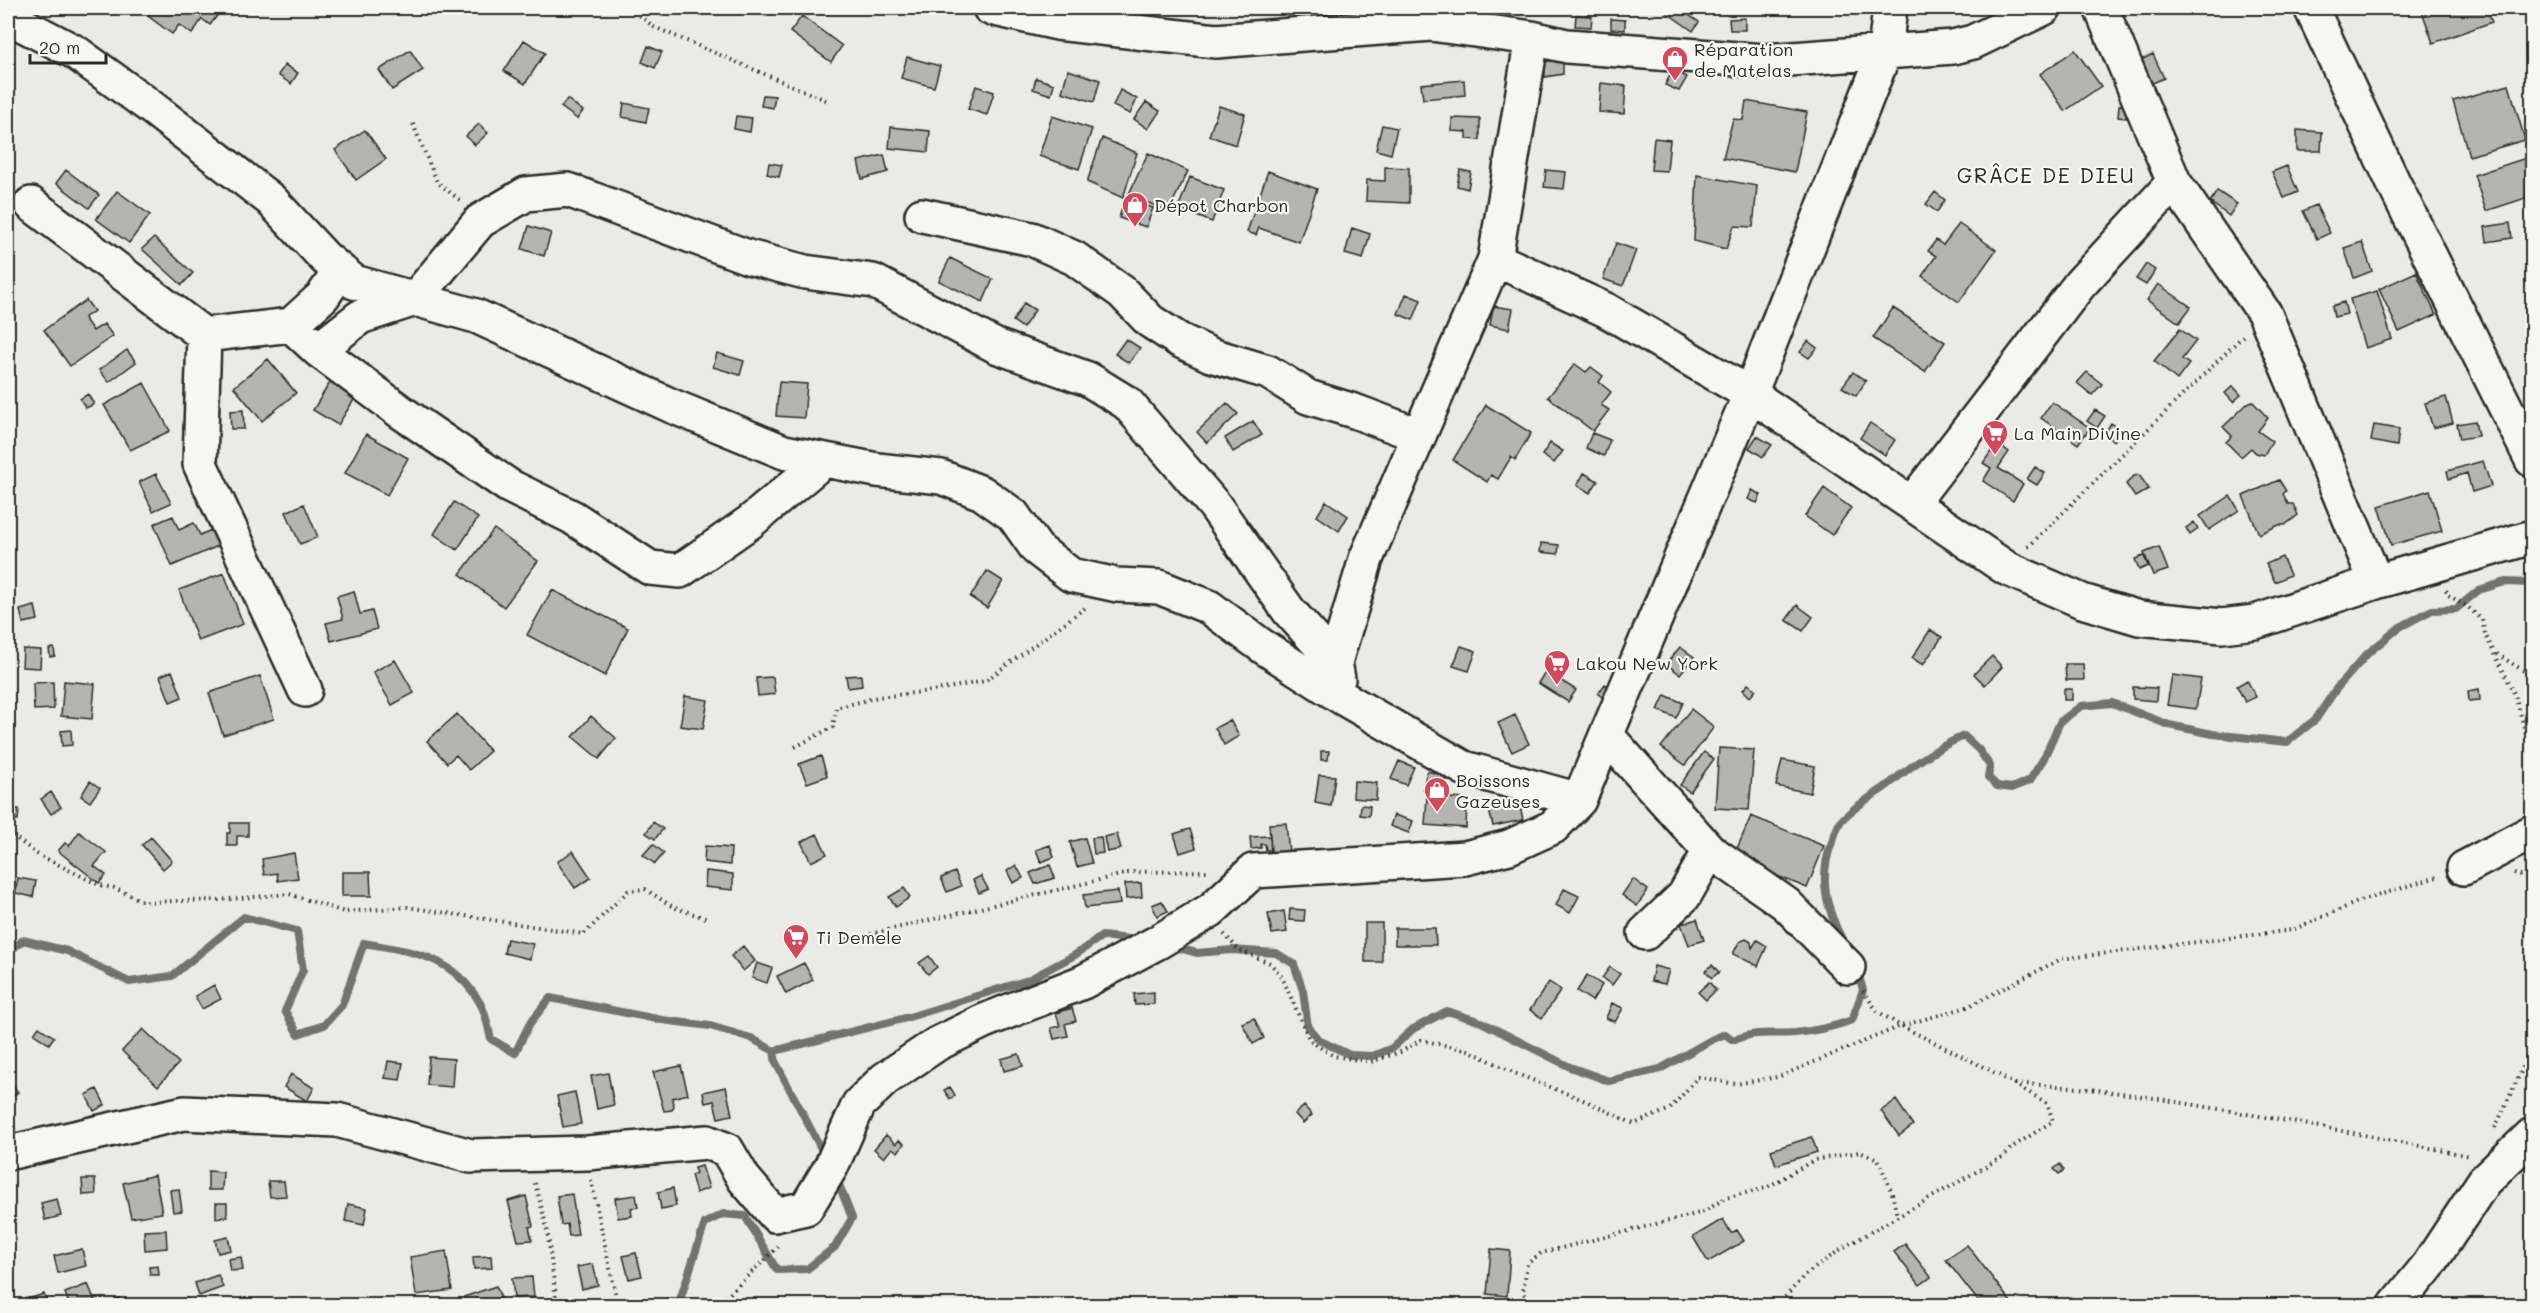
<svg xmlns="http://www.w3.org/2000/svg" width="2540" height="1313" font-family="Mali,sans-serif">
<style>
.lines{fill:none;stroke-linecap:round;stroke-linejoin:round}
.stream{stroke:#727270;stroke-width:8}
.building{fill:#b4b4b1;stroke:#2b2b2b;stroke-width:1.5}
.minor-casing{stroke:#2b2b2b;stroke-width:38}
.path{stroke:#2b2b2b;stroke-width:4;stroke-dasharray:1.5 4.5;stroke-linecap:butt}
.minor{stroke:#f6f6f2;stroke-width:33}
.labels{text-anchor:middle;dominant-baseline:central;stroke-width:4.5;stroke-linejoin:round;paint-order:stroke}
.poi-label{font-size:18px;fill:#2b2b2b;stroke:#f6f6f2;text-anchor:start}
.quarter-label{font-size:21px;letter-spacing:1.5px;fill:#2b2b2b;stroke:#f6f6f2}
</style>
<rect width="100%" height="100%" fill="#eaeae6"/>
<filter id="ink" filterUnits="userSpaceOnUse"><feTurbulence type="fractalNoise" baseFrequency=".0167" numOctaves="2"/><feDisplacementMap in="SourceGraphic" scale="12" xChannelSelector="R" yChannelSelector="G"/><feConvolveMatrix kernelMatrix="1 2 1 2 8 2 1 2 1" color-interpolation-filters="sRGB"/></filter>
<g filter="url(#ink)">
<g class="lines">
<path class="stream" d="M1844 943C1826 909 1818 878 1832 842 1835 836 1837 826 1841 821 1853 807 1873 796 1888 785 1911 766 1937 747 1964 736L1979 750 1990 766 1988 777 1997 786 2012 788 2030 780 2044 758 2060 722 2081 706 2112 703 2169 725 2213 734 2287 742 2316 719 2336 689 2368 653 2400 627 2432 610 2456 609 2479 590 2505 582 2532 583
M1171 946 1197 953 1232 950 1276 953 1294 964 1303 991 1308 1027 1319 1040 1350 1055 1373 1056 1392 1048 1413 1029 1447 1011 1481 1022 1570 1067 1609 1081 1660 1069 1711 1040 1725 1034 1733 1040C1760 1030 1769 1035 1795 1033 1814 1031 1834 1027 1852 1020L1863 990 1857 969
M8 953 23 940 67 951 129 982 172 976 244 917 297 931 303 970 285 1011 298 1034 324 1025 342 1005 364 943C413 952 452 955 480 1003 486 1013 488 1028 491 1039L515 1053 530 1023 550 998 662 1020 710 1026 751 1038 774 1051
M825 1156 776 1063 774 1051 906 1018 1028 980 1075 955 1102 936 1138 940
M678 1306 705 1223 723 1214 745 1216 777 1270 807 1269 835 1247 852 1218 836 1177"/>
</g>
<path class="building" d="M154 8H153H223L210 25 202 19 192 34 179 25 172 34 148 16Z
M1660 8H1678L1699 22 1693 31Z
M2176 8H2191L2178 13Z
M2421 8H2486L2492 22 2433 43Z
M1576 15 1592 16 1591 27 1575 26Z
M802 16 842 46 831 62 790 32Z
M1745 18V30H1730L1729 19Z
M1611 19 1625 20V30L1611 29Z
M524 40 545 53 525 84 504 71Z
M648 46 662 52 655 68 642 62Z
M410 50 423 70 392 90 379 70Z
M2075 50 2101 86 2065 111 2040 74Z
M2153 54 2164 78 2146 86 2140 73 2146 70 2141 60Z
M907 57 940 66 934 87 901 78Z
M1544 61H1563V74L1545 77Z
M285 65 298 73 291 84 278 75Z
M1068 70 1100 80 1094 102 1062 92Z
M1673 70 1687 77 1679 91 1665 85Z
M1036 78 1054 84 1051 95 1033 89Z
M1464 80 1465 95 1423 99 1421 84Z
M1601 83 1626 86 1624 114 1599 112Z
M2509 85 2525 140 2469 156 2453 101Z
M976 86 994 92 987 115 968 109Z
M1120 90 1137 99 1130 114 1113 106Z
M763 95 775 96 773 108 761 106Z
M567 99 583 111 577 119 561 107Z
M1746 101 1807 112 1795 172 1723 158 1733 119 1743 120Z
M1146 102 1160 111 1148 129 1134 119Z
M624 103 649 108 646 122 622 117Z
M2119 105 2128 106 2126 118 2118 117Z
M1219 106 1245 114 1236 145 1209 136Z
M736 116 752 118 750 132 734 129Z
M1052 116 1092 129 1079 169 1039 156Z
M1452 118 1480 119V140L1467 139V132L1452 131Z
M479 124 488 133 475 145 466 136Z
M1382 125 1397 128 1391 154 1376 150Z
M891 127 930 131 928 152 889 148Z
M365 130 386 159 356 180 335 150Z
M2297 130 2322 132 2321 151H2297Z
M1102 138 1137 153 1123 198 1087 182Z
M1654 138 1670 140 1667 171 1651 170Z
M1148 153 1188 171 1168 212 1129 194Z
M884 155 888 172 862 179 858 161Z
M2532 156V196L2486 211 2474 175Z
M769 163 782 165 779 177 767 174Z
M2287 166 2298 192 2284 198 2272 172Z
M1385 167 1409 168V203L1366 201 1367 180 1385 181Z
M66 170 99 195 89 208 56 183Z
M1460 170 1471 172 1468 189 1457 186Z
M1546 170 1566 172 1564 189 1544 187Z
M1268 171 1317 189 1299 242 1259 228 1256 235 1247 232Z
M1697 175 1757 186 1753 227 1734 226 1726 249 1694 241Z
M1190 177 1224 190 1212 222 1178 209Z
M117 191 150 215 129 243 96 219Z
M2217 191 2237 204 2229 216 2210 202Z
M1935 192 1945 200 1937 212 1926 204Z
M1125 198 1153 208 1146 227 1119 218Z
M2316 205 2330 233 2317 239 2303 211Z
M2510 223 2512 238 2487 242 2485 227Z
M1959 224 1996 250 1959 302 1922 276 1936 256 1928 251 1936 240 1943 245Z
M529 226 551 233 544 256 522 249Z
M1352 228 1370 234 1363 259 1345 254Z
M154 238 193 273 182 285 142 249Z
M2362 242 2372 271 2354 278 2344 248Z
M1616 243 1636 250 1623 286 1603 279Z
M950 258 993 279 983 302 939 281Z
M2146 264 2155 270 2146 285 2136 279Z
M2416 272 2436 315 2399 332 2379 289Z
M2158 284 2191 307 2179 323 2147 300Z
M2377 291 2392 339 2365 348 2350 299Z
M1406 294 1421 300 1413 320 1398 314Z
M86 300 94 311 84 318 93 331 104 324 113 336 70 366 44 330Z
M2344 302 2347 314 2334 317 2332 306Z
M1024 303 1035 310 1023 328 1013 321Z
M1493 306 1513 309 1509 329 1490 325Z
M1893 308 1945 342 1925 372 1873 338Z
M2180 329 2196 341 2182 359 2189 364 2177 380 2154 361Z
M1126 339 1140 348 1129 363 1115 354Z
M1808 341 1817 348 1809 358 1800 352Z
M127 350 136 362 109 382 99 370Z
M717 353 744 361 740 375 713 367Z
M268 359 296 393 262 421 234 387Z
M1575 364 1586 372 1591 367 1603 376 1599 382 1611 392 1601 405 1609 410 1593 431 1548 397Z
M1853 372 1866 381 1856 396 1842 387Z
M2087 372 2102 384 2092 395 2077 383Z
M332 379 357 395 338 425 313 410Z
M779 382 807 384 804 418 776 416Z
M144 383 170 431 130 450 104 405Z
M2233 386 2241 395 2233 402 2225 393Z
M88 394 94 404 86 408 80 399Z
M2446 397 2453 423 2433 428 2425 403Z
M2252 401 2268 418 2258 431 2272 441 2264 455 2256 453 2251 448 2241 457 2226 442 2232 436 2223 427 2248 403Z
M2052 402 2090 428 2078 444 2041 418Z
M1227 403 1238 414 1207 443 1197 432Z
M1486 405 1531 433 1515 460 1511 457 1498 479 1491 475 1487 482 1453 460Z
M243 410 244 429H231L230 411Z
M2095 410 2105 416 2097 428 2087 421Z
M1253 421 1262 435 1233 452 1225 438Z
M2475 421 2478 436 2460 439 2457 424Z
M1870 423 1895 440 1885 455 1860 438Z
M2111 423 2121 430 2114 441 2104 434Z
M2374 425 2399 429 2397 446 2371 441Z
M1592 433 1610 440 1604 456 1586 448Z
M366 434 408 458 387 495 345 473Z
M1757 436 1772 445 1763 457 1749 448Z
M1550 443 1563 451 1554 463 1542 455Z
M1997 443 2009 452 1998 468 2023 484 2013 501 1983 481 1991 468 1983 463Z
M2483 461 2491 486 2472 492 2467 473 2449 479 2447 471Z
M2035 467 2045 473 2037 485 2027 479Z
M1584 473 1598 481 1590 493 1577 485Z
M156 474 171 503 153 511 139 482Z
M2139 475 2149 489 2135 497 2126 484 2134 476Z
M2279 480 2286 491 2283 494 2288 504H2293L2298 515 2285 525H2279L2259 534 2243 496Z
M1824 488 1851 508 1832 535 1805 516Z
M1752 490 1761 495 1757 503 1748 499Z
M2430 490 2442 531 2391 545 2379 506Z
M2230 496 2239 510 2209 530 2200 516Z
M1326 501 1348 516 1339 531 1317 516Z
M454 502 478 518 457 550 434 534Z
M304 504 318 537 300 544 286 512Z
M173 516 179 530 194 523 200 535 211 530 218 546 172 566 154 524Z
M2194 522 2198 529 2190 535 2186 528Z
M494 529 538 561 504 607 460 574Z
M1541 543 1559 545 1558 554 1540 552Z
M2159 547 2168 570 2153 575 2144 553Z
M2144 556 2148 566 2139 570 2135 559Z
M2282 557 2290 575 2275 582 2266 564Z
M987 571 1003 581 987 608 970 597Z
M224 573 243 624 198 641 179 590Z
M552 590 628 628 605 676 527 635Z
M354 591 360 614 372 611 377 629 331 641 326 623 343 619 337 596Z
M1797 605 1813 617 1803 631 1786 620Z
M35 606 38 620 23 623 20 610Z
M1930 630 1942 637 1923 665 1912 658Z
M1461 646 1476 651 1469 671 1453 666Z
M1680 647 1694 657 1680 674 1666 664Z
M54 648 55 656 50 657 49 649Z
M23 649 41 650 40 668 22 667Z
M1992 656 2002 667 1985 685 1974 674Z
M395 660 414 693 392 705 373 672Z
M2065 664H2083L2084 680H2066Z
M172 671 182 697 170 702 160 676Z
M1546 671 1576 690 1568 702 1538 683Z
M861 675 862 686 848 688 846 676Z
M2172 675 2201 679 2196 709 2167 705Z
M260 676 274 719 223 735 209 693Z
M773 677 775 694 758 696 756 678Z
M2247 680 2256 697 2245 702 2237 686Z
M64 681 95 684 92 719 61 716Z
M53 682 54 709 34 710 33 683Z
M1605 684 1612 689 1605 699 1598 694Z
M1748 684 1756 690 1750 697 1743 690Z
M2133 687 2157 688 2156 701 2133 699Z
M2064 689H2072V700H2064Z
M2479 689 2480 700 2469 701 2468 691Z
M1665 695 1683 703 1676 718 1658 710Z
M685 696 708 700 703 729 680 726Z
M1691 709 1714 727 1685 765 1661 747Z
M457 714 490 751 469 770 456 755 447 763 427 741Z
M1515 715 1529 744 1512 752 1498 723Z
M591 716 616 738 599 759 573 737Z
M1230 720 1239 736 1224 745 1215 728Z
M71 730 72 745 62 746 61 731Z
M1719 748 1754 750 1749 810 1715 808Z
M1321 751H1329L1328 760H1321Z
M1704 752 1714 759 1690 792 1680 785Z
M821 756 827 776 807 783 799 764Z
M1782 760 1815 766 1810 793 1776 786Z
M1399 761 1414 767 1406 785 1391 779Z
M1427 771 1446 776 1442 793 1423 789Z
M1319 775 1335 776 1331 806 1315 803Z
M90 781 100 788 90 802 81 796Z
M1354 781 1377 783 1376 800 1353 798Z
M51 792 61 807 51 814 41 799Z
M1427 797 1467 799 1466 828 1425 825Z
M1519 801 1523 820 1493 826 1488 806Z
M1361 805 1370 806 1369 816 1360 815Z
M8 808 19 809 18 820 8 818Z
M1394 815 1413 821 1409 833 1390 826Z
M1751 816 1824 846 1807 888 1733 858Z
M653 822 663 829 655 839 646 833Z
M230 823H248V836H237V846H227V833H230Z
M1286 823 1289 852 1271 853 1269 824Z
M1190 829 1196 848 1180 853 1174 834Z
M79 832 106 852 94 866 106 875 99 883 58 851 65 843 69 846Z
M817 834 827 854 811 862 801 842Z
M1117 834 1121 849 1107 852 1104 837Z
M1270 836 1271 850H1266L1265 844H1261V848L1251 849 1250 837Z
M151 837 172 861 163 869 142 845Z
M1101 837 1103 853 1094 854 1092 838Z
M1085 838 1092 863 1077 867 1070 842Z
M653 844 664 853 655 864 643 855Z
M1050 845 1054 857 1041 862 1036 850Z
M705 846 731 848 730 865 704 862Z
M573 851 591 878 575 888 557 862Z
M294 853 298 878 278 881 277 873 264 875 262 859Z
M1016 865 1023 878 1013 883 1007 871Z
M1050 865 1055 878 1035 884 1030 873Z
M706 871 733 874V890L705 887Z
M342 872H370L371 896H342Z
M955 872 961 886 947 892 941 878Z
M981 876 988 889 979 893 973 880Z
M18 878 36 881 33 897 15 893Z
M1633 879 1648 890 1637 906 1622 895Z
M1141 883 1142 897 1126 899 1125 884Z
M904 888 910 897 896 907 889 897Z
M1564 889 1579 896 1570 913 1556 905Z
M1118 891 1120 904 1085 908 1083 895Z
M1162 901 1168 911 1157 916 1152 905Z
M1290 909 1305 910 1304 921 1289 920Z
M1284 911 1287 932 1272 934 1268 914Z
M1697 919 1704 940 1689 945 1681 924Z
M1365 923H1382V962H1365Z
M1395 928H1435L1436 945H1395Z
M507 939 533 944 530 959 504 953Z
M1746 939 1751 942 1752 948 1757 940 1767 946 1758 966 1733 954 1739 942Z
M743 946 755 961 743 971 731 956Z
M929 956 937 967 928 974 919 963Z
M757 963 772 968 767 983 752 978Z
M804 963 813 980 786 994 777 976Z
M1712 965 1719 972 1712 978 1705 971Z
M1654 966 1669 970 1665 984 1651 981Z
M1610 967 1620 974 1612 985 1602 978Z
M1587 975 1602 985 1592 1001 1577 991Z
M1549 982 1561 990 1542 1018 1530 1010Z
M1709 982 1716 990 1706 1000 1698 992Z
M214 985 221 999 202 1009 195 996Z
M1154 992V1004L1135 1005 1134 994Z
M1612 1003 1623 1008 1615 1022 1606 1018Z
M1072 1008 1076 1021 1065 1024 1068 1036 1054 1039 1051 1028 1060 1026 1056 1013Z
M1254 1018 1264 1038 1253 1044 1242 1023Z
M39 1027 54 1037 49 1044 34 1034Z
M143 1029 179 1063 158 1086 122 1051Z
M1019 1054 1023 1066 1004 1071 1001 1059Z
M429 1057 454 1059 452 1087 427 1085Z
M388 1061 403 1063 400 1080 385 1078Z
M681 1066 688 1094 672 1098 674 1106 672 1110 664 1111 653 1072Z
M608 1073 614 1105 597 1109 591 1076Z
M291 1074 314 1088 307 1101 284 1087Z
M9 1080 18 1092 8 1100V1082Z
M726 1087 732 1115 718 1118 714 1101 705 1103 703 1092Z
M950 1087 955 1095 950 1099 944 1090Z
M97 1089 105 1105 94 1111 86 1095Z
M575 1092 581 1124 563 1127 557 1096Z
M1896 1100 1913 1125 1899 1136 1881 1111Z
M1304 1106 1312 1115 1303 1123 1295 1114Z
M886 1135 896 1144 899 1140 904 1144 898 1152 892 1148 884 1158 874 1149Z
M1812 1137 1817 1152 1776 1165 1771 1150Z
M2060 1164 2064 1170 2059 1174 2054 1169Z
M702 1166 709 1188 696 1193 691 1175 696 1173 694 1168Z
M208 1171 223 1172 222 1190H208Z
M155 1175 162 1213 131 1218 123 1183Z
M82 1179H95L96 1194 83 1195Z
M268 1181H284L286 1196 270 1197Z
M673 1188 676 1206 661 1209 658 1192Z
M179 1189 182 1211 173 1212 170 1190Z
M572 1194 578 1235 569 1236 567 1224 561 1225 557 1196Z
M636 1195 638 1207 631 1208 632 1216 618 1218 615 1198Z
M526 1196 533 1226 529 1227 532 1240 518 1241 508 1201Z
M57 1199 61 1216 45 1220 41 1203Z
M216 1203H227V1217L216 1218Z
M348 1204 367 1208 364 1225 345 1221Z
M1723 1219 1731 1233 1737 1230 1744 1241 1708 1262 1693 1237Z
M166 1230 167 1248 145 1250 144 1231Z
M228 1237 231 1250 218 1253 215 1240Z
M1905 1244 1931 1277 1920 1285 1894 1252Z
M1967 1245 2014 1306H1982L1946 1260Z
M82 1249 86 1266 58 1273 54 1256Z
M1491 1249 1510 1251 1507 1296 1487 1294Z
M446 1251 452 1290 416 1295 410 1257Z
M636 1253 642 1276 629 1279 623 1256Z
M491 1256 492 1268 474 1269 473 1257Z
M241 1257 243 1270 230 1271 228 1259Z
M593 1264 598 1285 582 1289 577 1267Z
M158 1266 159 1275H150L149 1267Z
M218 1275 223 1287 199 1296 195 1283Z
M532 1277 534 1297 514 1298 512 1278Z
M88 1284 95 1301 83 1306H70L65 1293Z
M496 1286 501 1298 481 1306H467L464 1297Z
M44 1294 48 1305 30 1306 28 1299Z
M119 1298 124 1306H107Z
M188 1299 190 1306H168V1304Z"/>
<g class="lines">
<g class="minor-casing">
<path id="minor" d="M990 8 1057 23 1216 41 1431 24 1532 38 1567 46 1764 61 1953 47 1973 42 2044 8
M2101 8 2174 182 2265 314 2376 582
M2311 8 2395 186 2532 460
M8 17 75 52 147 104 271 200 325 258 354 282 476 316 672 406 784 452 877 470 941 477 982 493 1013 515 1037 549 1071 575 1117 585 1159 587 1209 607 1262 646 1343 698 1464 768 1579 800 1750 394 1885 51 1890 8
M31 204 204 335
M922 215 1032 239 1074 258 1122 292 1150 321 1179 340 1211 355 1268 372 1308 397 1357 412 1418 435
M1495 259 1606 310 1750 394 2006 568 2082 601 2139 618 2222 626 2255 622 2376 582 2532 537
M291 325 323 296 340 271
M318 350 401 412 509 486 572 517 650 568 680 571 750 522 824 460
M1912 503 2080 284 2174 182
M1338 679 1335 662 1366 559 1495 259 1532 38
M305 690 200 464 204 335 291 325 318 350 360 317 415 299 480 221 526 194 568 190 748 257 805 272 873 281 996 346 1088 379 1127 403 1215 506 1289 611 1335 662
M1608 737 1710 851 1786 904 1848 967
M2464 868 2532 832
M1645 933 1684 896 1710 851
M8 1153 184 1113 337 1120 471 1156 587 1153 707 1142 727 1150 744 1179 775 1215 806 1208 831 1167 859 1104 885 1079 937 1044 984 1021 1083 982 1158 942 1211 910 1253 871 1465 858 1509 847 1553 827 1579 800
M2395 1306 2428 1266 2484 1181 2532 1135"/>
</g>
<path class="path" d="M630 8 654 27 828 101
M413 124 437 182 461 201
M2028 547 2243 336
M2446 590 2448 595 2468 607 2482 620 2485 634 2515 695 2527 737 2532 745
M2497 654 2532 676
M795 747 833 727 836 708 878 697 932 691 985 681 1085 608
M8 832 37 854 99 885 114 888 145 902 218 900 289 894 344 912 407 907 584 934 628 891 645 889 673 907 708 919
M2514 873 2532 879
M1224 934 1240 951 1270 963 1282 977 1310 1041 1334 1056 1371 1062 1400 1052 1421 1040 1468 1050 1517 1074 1586 1101 1634 1124 1670 1109 1698 1077 1736 1084 1778 1077 1901 1026 1967 1007 2061 959 2292 930 2360 901 2437 877
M841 941 1133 872 1211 871
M2015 1084C2082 1085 2148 1097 2213 1108 2299 1123 2384 1138 2469 1156
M2495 1128 2532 1048
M591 1180 618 1306
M535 1183 547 1228 557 1306
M717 1306 781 1244
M1530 1306 1523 1292 1527 1264 1541 1253 1704 1212 1725 1198 1766 1188 1814 1160 1859 1152 1878 1159 1892 1193 1897 1216
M1777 1306 1804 1276 1841 1249 2004 1156 2011 1148 2053 1121 2047 1103 1990 1070 1901 1026 1877 1011 1863 991"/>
<use href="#minor" class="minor"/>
</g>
</g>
<defs>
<g id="shop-pin" transform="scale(1.35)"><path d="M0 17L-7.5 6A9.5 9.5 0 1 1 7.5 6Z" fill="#d1495b" stroke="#f6f6f2"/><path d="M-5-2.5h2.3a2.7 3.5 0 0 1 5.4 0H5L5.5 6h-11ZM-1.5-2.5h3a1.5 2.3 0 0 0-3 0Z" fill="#fff"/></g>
<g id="supermarket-pin" transform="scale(1.35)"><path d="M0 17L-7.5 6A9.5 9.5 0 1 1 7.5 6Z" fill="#d1495b" stroke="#f6f6f2"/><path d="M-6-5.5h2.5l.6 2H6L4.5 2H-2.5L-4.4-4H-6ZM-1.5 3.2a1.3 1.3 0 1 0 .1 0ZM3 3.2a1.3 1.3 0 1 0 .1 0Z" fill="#fff"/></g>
</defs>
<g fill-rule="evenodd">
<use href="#shop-pin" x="1675" y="59"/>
<use href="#shop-pin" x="1135" y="205"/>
<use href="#supermarket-pin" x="1995" y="433"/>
<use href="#supermarket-pin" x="1557" y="663"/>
<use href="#shop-pin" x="1437" y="790"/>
<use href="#supermarket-pin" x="796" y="937"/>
</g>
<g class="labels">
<g class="poi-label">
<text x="1694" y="49">Réparation<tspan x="1694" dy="21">de Matelas</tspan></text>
<text x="1154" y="205">Dépot Charbon</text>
<text x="2014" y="433">La Main Divine</text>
<text x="1576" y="663">Lakou New York</text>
<text x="1456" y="780">Boissons<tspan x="1456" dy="21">Gazeuses</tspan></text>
<text x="816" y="937">Ti Demele</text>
</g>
<g class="quarter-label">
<text x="2046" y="174">GRÂCE DE DIEU</text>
</g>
</g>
<rect width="2540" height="1313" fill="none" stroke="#f6f6f2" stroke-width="30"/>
<rect x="15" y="15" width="2510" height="1283" fill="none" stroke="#2b2b2b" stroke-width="2" filter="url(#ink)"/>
<path d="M30 54v9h76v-9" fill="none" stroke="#2b2b2b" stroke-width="3"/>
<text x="39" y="54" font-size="18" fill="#2b2b2b" stroke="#f6f6f2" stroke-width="4.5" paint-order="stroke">20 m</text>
</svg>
